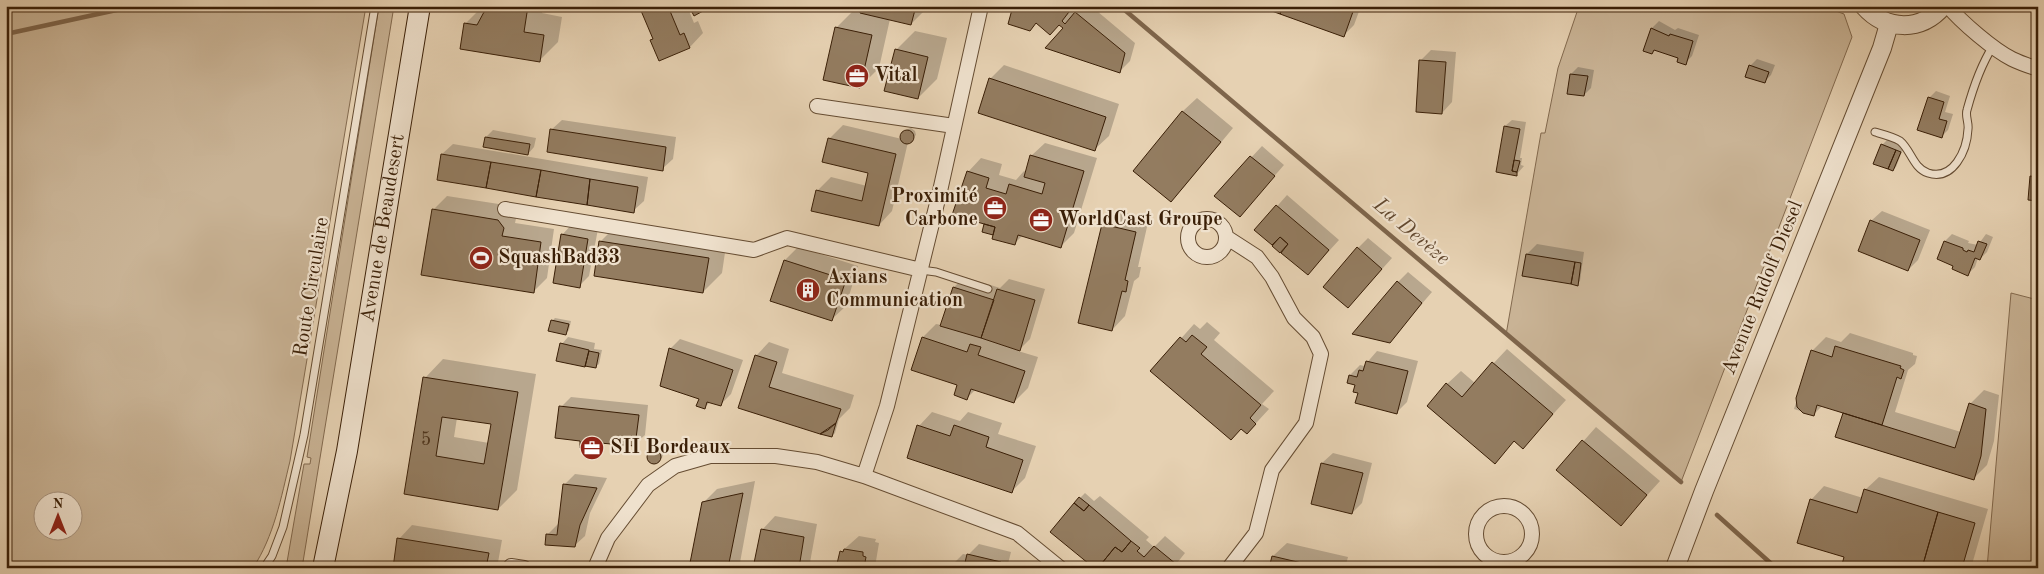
<svg xmlns="http://www.w3.org/2000/svg" width="2044" height="574" font-family="'Old Standard TT',serif">
<style>
.green{fill:#c9b395;stroke:#82694e;fill-rule:evenodd}
.shadow{fill:#0003;fill-rule:evenodd}
.lines{fill:none;stroke-linecap:round;stroke-linejoin:round}
.stream{stroke:#7e654b;stroke-width:4.5}
.building{fill:#937c60;stroke:#3a1f07;fill-rule:evenodd}
.service-casing{stroke:#654c32;stroke-width:9}
.minor-casing{stroke:#654c32;stroke-width:16}
.tertiary-casing{stroke:#654c32;stroke-width:20}
.secondary-casing{stroke:#3a1f07;stroke-width:22}
.service{stroke:#efe1cd;stroke-width:7}
.minor{stroke:#efe1cd;stroke-width:14}
.tertiary{stroke:#efe1cd;stroke-width:18}
.secondary{stroke:#efe1cd;stroke-width:20}
.labels{text-anchor:middle;dominant-baseline:central;stroke-width:4.5;stroke-linejoin:round;paint-order:stroke}
.number-label{font-size:18px;fill:#50361d}
.poi-label{font-size:20px;font-weight:bold;fill:#3a1f07;stroke:#efe1cd;text-anchor:start}
.street-label{font-size:20px;fill:#3a1f07;stroke:#efe1cd}
.water-label{font-size:21px;font-style:italic;fill:#62482f;stroke:#efe1cd}
</style>
<rect width="100%" height="100%" fill="#e6d1b2"/>
<filter id="stains"><feTurbulence type="fractalNoise" baseFrequency=".004" numOctaves="4"/><feColorMatrix values="0 0 0 0 .2 0 0 0 0 .09 0 0 0 0 .02 0 0 0 .5 -.17"/></filter>
<radialGradient id="worn" r=".72"><stop offset=".6" stop-color="#630" stop-opacity="0"/><stop offset="1" stop-color="#630" stop-opacity=".3"/></radialGradient>
<path class="green" d="M6 6H366L290 461C281 498 274 536 253 568H6ZM42 502H72V532H42Z
M379 6H394L302 568H286L304 464H310L311 458 307 457Z
M1579 6H1822L1844 14 1852 37 1681 482 1506 335 1541 133H1545L1558 68Z
M2011 293 2038 300V568H1987Z"/>
<path class="shadow" d="M483 6H543L542 13 562 17 558 42 539 61 465 24Z
M640 6H687L694 23 698 21 703 33 690 47 660 60 654 39Z
M863 6H926L925 10 911 24 890 19 879 68 860 87 836 28 855 9 862 10Z
M1014 6H1074L1071 10 1075 14 1082 6H1091L1135 43 1130 61 1120 71 1060 23Z
M1271 6H1361L1354 25 1343 36Z
M1659 21 1675 30 1678 28 1699 35 1692 56 1685 63 1679 58 1655 49 1652 52 1645 50 1652 28Z
M915 31 947 38 937 79 918 98 896 50Z
M1431 50 1456 52 1452 102 1442 113 1421 60Z
M1757 59 1775 65 1771 75 1764 82 1750 66Z
M1004 65 1119 104 1109 136 1095 149 990 79Z
M1578 67 1594 70 1591 88 1584 95 1571 74Z
M1936 91 1950 96 1945 112 1953 114 1948 130 1941 137 1929 98Z
M1197 98 1233 128 1184 187 1171 200 1135 171 1183 111Z
M562 120 676 137 673 159 662 169 551 130Z
M1512 120 1526 122 1520 158H1522L1521 165 1524 166 1516 175 1505 126Z
M843 125 902 139V136L908 129 911 128 915 131 916 135 908 142 892 211 879 225 817 191 831 177 867 186 870 172 829 139Z
M493 130 536 138 534 147 528 154 486 137Z
M1889 138 1902 143 1900 148 1903 149 1896 167 1893 170 1882 145Z
M1045 143 1097 158 1074 233 1060 247 1023 235 1014 244 995 231 993 233 985 225 986 223 968 172 981 158 1002 164 999 175 1016 180 1024 171 1026 172 1031 156Z
M453 144 648 177 644 201 633 211 442 154Z
M1262 146 1284 165 1240 215 1216 195 1225 183 1236 174Z
M2038 170V199L2032 176Z
M1287 195 1339 240 1308 274 1256 230Z
M447 196 511 206 517 214 515 223 554 229 547 278 533 292 423 274 434 209Z
M1117 211 1149 218 1138 267H1141L1139 277 1134 281 1125 316 1112 330 1080 322 1103 224Z
M1882 211 1930 230 1918 260 1908 270 1871 221Z
M620 222 727 239 722 273 703 292 595 275 601 241Z
M572 224 598 229 589 276 579 286 562 235Z
M1952 234 1969 241 1968 243 1978 245 1986 234 1993 237 1987 252 1980 259 1978 258 1975 267 1968 274 1955 265 1939 258 1945 241Z
M1368 238 1392 258 1348 307 1358 248Z
M1537 244 1584 252 1580 281 1577 284 1527 254Z
M798 247 858 266 846 306 832 319 785 260Z
M1408 272 1432 292 1389 342 1398 282Z
M965 277 1000 288 1009 279 1045 289 1030 339 1018 351 1038 357 1028 388 1014 402 976 389 967 398 959 384 912 369 923 337 936 324 942 325 954 287Z
M555 318 571 321 569 330 566 333 552 321Z
M1207 322 1220 333 1214 340 1274 391 1262 404 1269 409 1247 433 1152 371 1194 324 1200 329Z
M1850 333 1913 353V355L1917 356 1915 364 1908 370 1895 412 1961 432 1970 404 1984 390 1999 395 1994 441 1987 465 1973 479 1837 436 1844 412 1823 405 1813 415 1794 409 1812 351 1826 337 1841 342Z
M568 337 595 343 594 349 602 350 599 364 595 367 562 344Z
M680 339 743 360 731 394 720 405 711 401 704 408 670 349Z
M769 342 789 349 782 373 854 395 850 408 839 419 835 433 832 436 740 407 756 356Z
M1507 349 1566 400 1523 447 1515 440 1494 462 1447 384 1461 371 1475 383Z
M1377 351 1418 361 1407 402 1397 412 1359 392 1356 384 1350 375 1360 365 1364 366Z
M443 359 536 374 517 490 498 509 405 493 425 378ZM457 418 492 423 489 443 454 437Z
M571 397 648 405 645 435 634 445 593 441 587 447 561 407Z
M932 412 960 421 968 412 1002 423 998 434 1036 446 1025 478 1012 491 919 426Z
M1596 427 1660 481 1621 524 1558 470Z
M657 448 661 450 663 454 662 458 658 461 650 462 648 459 650 453Z
M1333 453 1372 463 1362 503 1352 513 1312 503 1322 463Z
M575 474 607 478 590 513 585 536 574 546 547 535 558 524H560L564 485Z
M1879 477 1988 509 1971 568H1842L1846 556 1811 500 1824 486 1863 498 1865 490Z
M755 481 739 568H691L703 503 717 489Z
M1085 493 1094 501 1100 496 1149 537 1146 540 1154 547 1165 536 1185 553 1173 568H1095L1080 498Z
M775 516 817 524 809 568H755L762 530Z
M412 525 502 540 497 568H394L399 539Z
M859 536 876 539 875 542 879 543 875 567 881 568H831L839 560 841 552Z
M1287 543 1348 557 1345 568H1270L1273 556Z
M979 544 1011 552 1007 568H952L953 564 963 554 968 555Z"/>
<g class="lines">
<path class="stream" d="M1120 6 1681 482
M6 34 135 6
M1717 515 1776 568"/>
</g>
<path class="building" d="M500 6H528L524 32 544 35 540 62 460 49 464 23 477 25 484 12Z
M639 6H680L670 11 680 35 684 33 690 48 659 61 650 40 653 39Z
M689 6H712L694 16Z
M861 6H916L911 25 860 13Z
M1013 6H1070L1072 8 1062 21 1065 24 1075 12 1125 53 1120 73 1045 48 1063 28 1059 25 1050 35 1036 23 1030 31 1008 24Z
M1270 6H1283L1280 14 1269 10Z
M1283 6H1355L1344 37 1280 14Z
M1499 6H1531L1530 11Z
M835 27 872 35 860 88 823 80Z
M1651 28 1669 36 1670 34 1693 41 1686 65 1677 62 1678 58 1654 50 1652 54 1643 51Z
M895 49 928 57 918 99 884 91Z
M1419 60 1446 62 1442 114 1416 112Z
M1749 65 1769 72 1765 83 1745 77Z
M1570 74 1588 76 1584 96 1567 94Z
M989 78 1106 117 1095 151 978 113Z
M1928 97 1944 102 1939 119 1947 121 1942 138 1917 130Z
M1182 111 1221 142 1171 202 1133 171Z
M1504 126 1520 129 1512 171 1517 172V176L1496 172Z
M550 129 666 147 663 171 547 152Z
M900 137a7 7 0 1 1 14 0a7 7 0 1 1-14 0Z
M485 137 530 144 528 155 483 147Z
M828 138 896 154 879 226 811 211 816 190 862 201 868 173 822 162Z
M1881 144 1896 150 1888 169 1873 164Z
M1896 150 1901 152 1893 171 1888 169Z
M441 154 491 162 486 188 437 180Z
M1030 155 1084 171 1061 248 1018 235 1015 245 992 239 995 227 952 215 967 171 989 178 986 188 1006 194 1009 184 1042 194 1045 183 1024 177Z
M1250 156 1275 176 1240 217 1214 196Z
M1514 160 1520 161 1517 172 1512 171Z
M491 162 541 170 536 197 486 188Z
M541 170 590 179 587 205 536 197Z
M2030 176 2038 177V201L2028 200Z
M590 179 638 187 634 213 587 205Z
M1276 205 1329 250 1308 275 1281 253 1288 244 1280 237 1272 245 1254 230Z
M432 209 498 220 504 228 502 236 541 242 534 293 421 275Z
M1870 220 1920 240 1908 271 1858 251Z
M984 224 995 227 993 235 982 232Z
M1102 224 1136 232 1125 280 1128 281 1126 292 1122 291 1112 331 1078 323Z
M561 234 588 239 580 288 553 283Z
M1280 237 1288 244 1280 253 1272 246Z
M599 241 709 258 703 293 594 276Z
M1944 241 1963 248V250L1967 252 1968 250 1974 252 1978 241 1987 244 1980 260 1975 258 1968 276 1952 269 1953 266 1937 259Z
M1357 247 1382 269 1348 308 1323 287Z
M1526 254 1575 262 1571 284 1522 276Z
M784 260 846 280 832 321 770 301Z
M1575 262 1581 263 1578 286 1571 284Z
M1397 281 1422 303 1390 343 1352 334Z
M953 287 994 300 981 338 940 326Z
M997 289 1035 300 1020 351 981 338Z
M551 320 569 324 566 335 548 331Z
M1192 335 1207 347 1201 354 1261 405 1250 418 1256 424 1247 434 1241 429 1231 440 1150 371 1180 337 1186 342Z
M922 337 967 352 970 344 981 347 978 355 1025 371 1014 403 971 389 967 400 954 395 957 385 911 370Z
M560 343 589 350 585 367 556 361Z
M1835 346 1901 366 1900 368 1904 370 1901 379 1897 377 1882 425 1817 405 1814 416 1803 413 1797 407 1796 398 1811 350 1832 357Z
M669 348 733 370 721 406 707 402 705 409 696 406 699 399 660 386Z
M589 351 599 353 596 368 585 366Z
M755 355 777 362 769 387 841 409 836 423 820 434 738 408Z
M1366 361 1408 371 1397 414 1355 403 1358 393 1353 392 1355 385 1347 383 1349 375 1357 377 1359 370 1363 371Z
M1492 362 1553 414 1523 449 1514 441 1495 464 1427 406 1446 383 1462 397Z
M423 377 518 392 498 510 404 494ZM442 417 491 424 484 464 436 456Z
M1969 403 1986 409 1981 456 1974 480 1835 437 1843 413 1955 448Z
M559 406 639 415 635 446 588 442V449L580 448V441L555 438Z
M836 423 832 437 820 434 828 430Z
M917 425 950 436 954 425 989 437 986 447 1023 460 1012 493 907 458Z
M1582 440 1647 495 1621 526 1556 470Z
M647 457a7 7 0 1 1 14 0a7 7 0 1 1-14 0Z
M1321 463 1363 473 1352 514 1311 504Z
M563 484 597 488 580 525 575 547 545 545 546 534 557 535Z
M1864 489 1938 512 1922 568H1841L1844 557 1797 543 1810 499 1857 513Z
M743 493 728 568H689L702 502Z
M1079 497 1089 505 1084 511 1074 503Z
M1074 503 1084 511 1089 505 1131 541 1122 552 1115 547 1098 568H1094L1050 532Z
M1938 512 1975 523 1962 568H1922Z
M761 529 804 537 799 568H753Z
M397 538 489 553 486 568H393Z
M1131 541 1140 548 1137 551 1144 557 1154 546 1176 564 1173 568H1098L1115 547 1122 552Z
M844 549 863 552V556L866 557 864 568H836L840 551 843 552Z
M967 554 1001 562 1000 568H951L952 564 964 567Z
M1272 556 1323 568H1269Z"/>
<g class="lines">
<g class="service-casing">
<path id="service" d="M1875 132C1882 134 1894 137 1900 141 1911 150 1913 168 1928 173 1953 181 1967 151 1968 129 1969 123 1965 116 1967 110 1973 88 1981 65 1993 46
M921 270 936 272 988 289
M264 568 272 556 283 527 304 435 375 6"/>
</g>
<g class="minor-casing">
<path id="minor" d="M1948 6C1961 22 1994 50 2012 59 2020 63 2029 66 2038 69
M817 106 954 126
M505 209 754 250 787 238 921 270
M1188 238a19 19 0 1 1 38 0a19 19 0 1 1-38 0Z
M1226 237 1257 257 1272 277 1294 318 1313 337 1321 354 1306 423 1272 470 1256 533 1229 568
M864 476 887 406 940 191 981 6
M1476 534a28 28 0 1 1 56 0a28 28 0 1 1-56 0Z
M511 566 524 568
M595 568 608 538 648 485 675 466 710 456H776L817 462 864 476 1017 533 1060 568"/>
</g>
<g class="tertiary-casing">
<path id="tertiary" d="M1864 6C1886 31 1921 32 1943 6
M1675 568 1704 491 1882 48 1889 24"/>
</g>
<g class="secondary-casing">
<g id="secondary">
<path id="s1" d="M323 568 347 451 420 6"/>
</g>
</g>
<use href="#service" class="service"/>
<use href="#minor" class="minor"/>
<use href="#tertiary" class="tertiary"/>
<use href="#secondary" class="secondary"/>
</g>
<defs>
<g id="office-disc" transform="scale(1.25)"><circle r="9.5" fill="#8f2418" stroke="#efe1cd"/><path d="M-6-3h4V-5.5h4V-3h4V5H-6ZM-1-4.5V-3h2v-1.5ZM-6 0V1H6V0Z" fill="#fff"/></g>
<g id="stadium-disc" transform="scale(1.25)"><circle r="9.5" fill="#8f2418" stroke="#efe1cd"/><path d="M0-5a6.5 5 0 1 0 0 10a6.5 5 0 1 0 0-10ZM-3.5-1.8h7v3.6h-7Z" fill="#fff"/></g>
<g id="building-disc" transform="scale(1.25)"><circle r="9.5" fill="#8f2418" stroke="#efe1cd"/><path d="M-4-6H4V6H1V3H-1V6H-4ZM-2.5-4.3h1.7v1.8h-1.7ZM.8-4.3h1.7v1.8H.8ZM-2.5-1h1.7V.8h-1.7ZM.8-1h1.7V.8H.8Z" fill="#fff"/></g>
</defs>
<g fill-rule="evenodd">
<use href="#office-disc" x="857" y="76"/>
<use href="#office-disc" x="995" y="208"/>
<use href="#office-disc" x="1041" y="220"/>
<use href="#stadium-disc" x="481" y="258"/>
<use href="#building-disc" x="808" y="290"/>
<use href="#office-disc" x="592" y="448"/>
</g>
<g class="labels">
<g class="number-label">
<text x="426" y="440">5</text>
</g>
<g class="poi-label">
<text x="874" y="76">Vital</text>
<text x="978" y="197" text-anchor="end">Proximité<tspan x="978" dy="23">Carbone</tspan></text>
<text x="1058" y="220">WorldCast Groupe</text>
<text x="498" y="258">SquashBad33</text>
<text x="826" y="278">Axians<tspan x="826" dy="23">Communication</tspan></text>
<text x="610" y="448">SII Bordeaux</text>
</g>
<g class="street-label">
<text stroke="none"><textPath href="#s1" startOffset="345">Avenue de Beaudesert</textPath></text>
<text transform="translate(312 287) rotate(-81)">Route Circulaire</text>
<text transform="translate(1763 288) rotate(-68)">Avenue Rudolf Diesel</text>
</g>
<g class="water-label">
<text transform="translate(1411 232) rotate(40)">La Devèze</text>
</g>
</g>
<rect width="2044" height="574" fill="none" stroke="#e6d1b2" stroke-width="25"/>
<rect x="8" y="8" width="2029" height="559" fill="none" stroke="#3a1f07" stroke-width="2.5"/>
<rect x="12" y="12" width="2019" height="549" fill="none" stroke="#3a1f07"/>
<g transform="translate(58 516)"><circle r="24" fill="#efe1cd" stroke="#a7937e"/>
<path d="M0-4L9 19L0 12L-9 19Z" fill="#8f2418"/>
<text y="-8" font-size="14" font-weight="bold" text-anchor="middle" fill="#3a1f07">N</text>
</g>
<rect width="100%" height="100%" filter="url(#stains)"/>
<rect width="100%" height="100%" fill="url(#worn)"/>
</svg>
